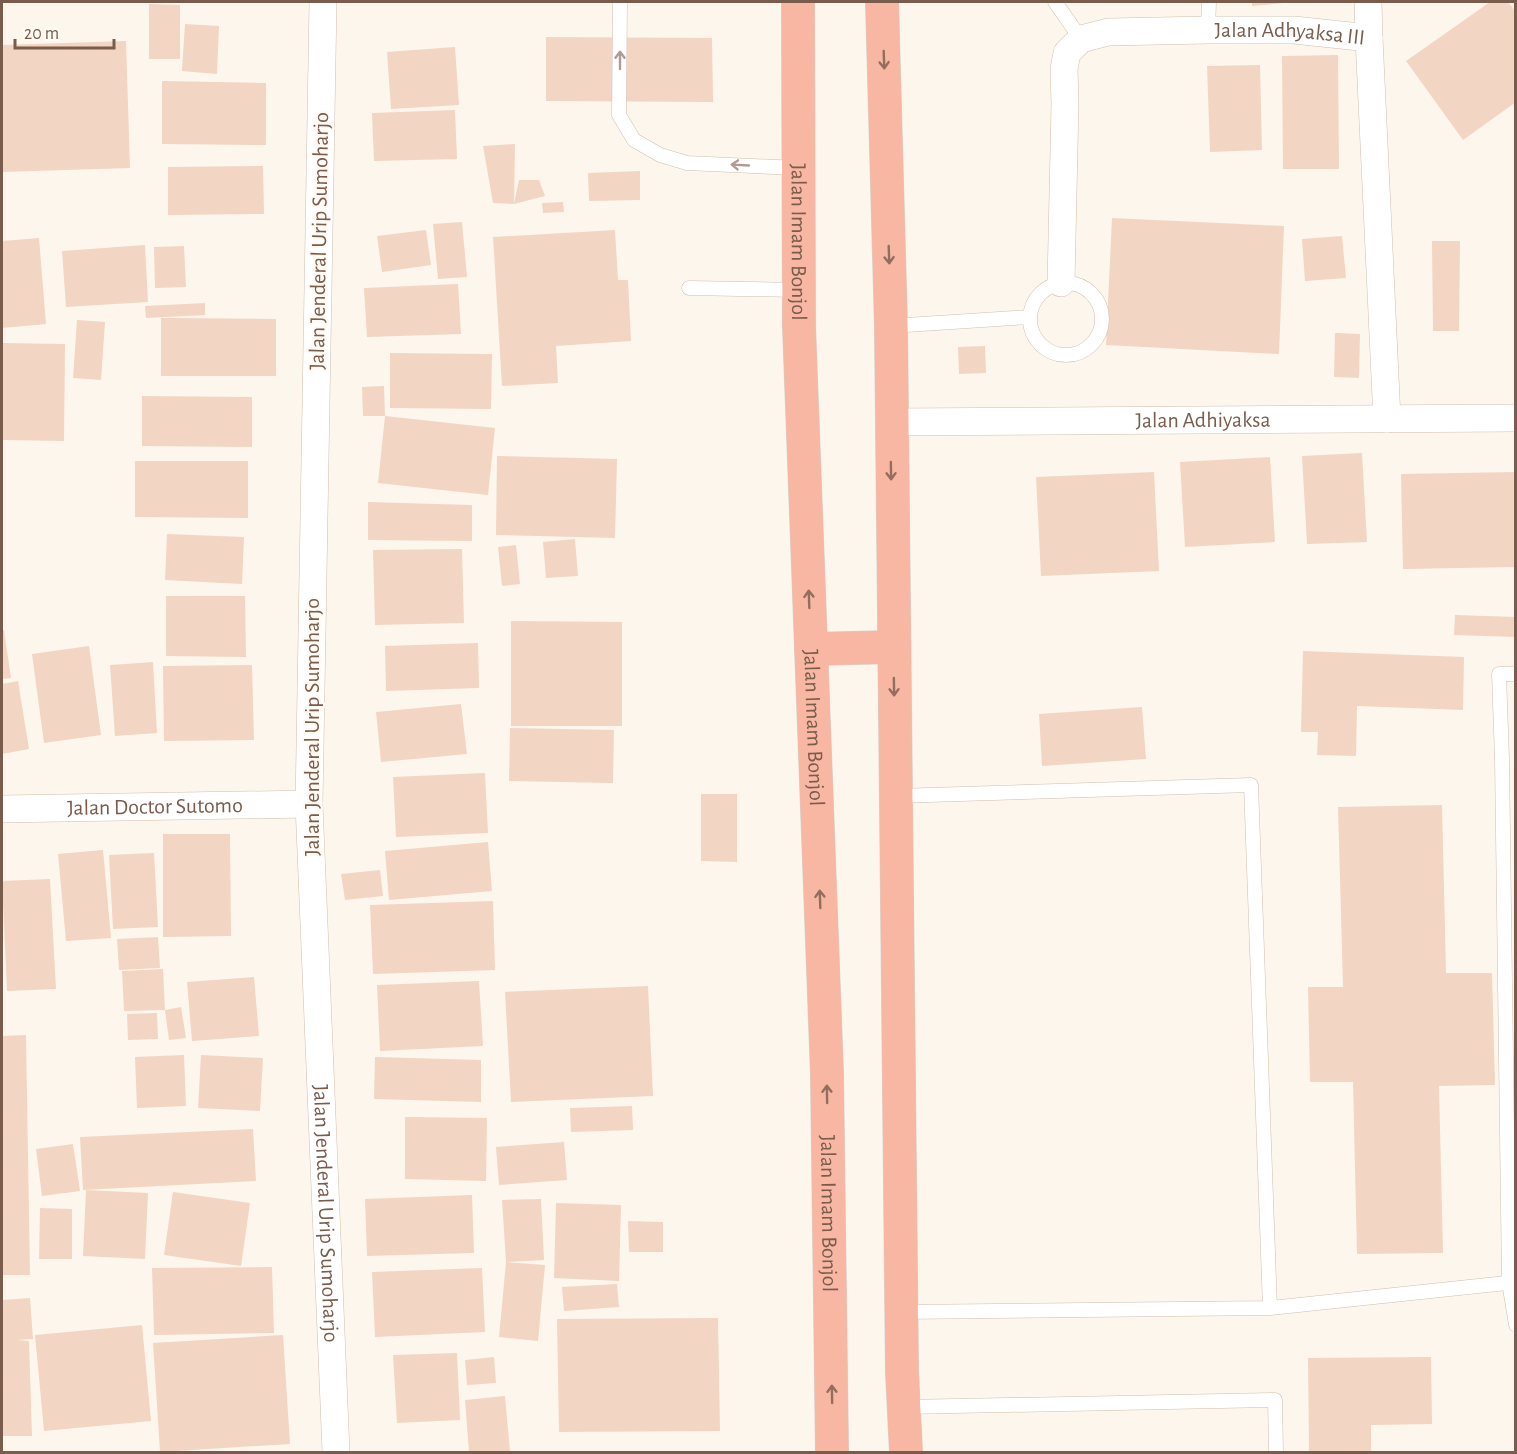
<svg xmlns="http://www.w3.org/2000/svg" width="1517" height="1454" font-family="'Alegreya Sans',sans-serif">
<style>
.building{fill:#f3d5c3}
.lines{fill:none;stroke-linecap:round;stroke-linejoin:round}
.lane-casing{stroke:#d1beb0;stroke-width:15}
.street-casing{stroke:#d1beb0;stroke-width:28}
.highway-casing{stroke:#dad1cd;stroke-width:34}
.lane{stroke:#fff;stroke-width:14}
.street{stroke:#fff;stroke-width:27}
.highway{stroke:#f7b7a3;stroke-width:33}
.oneway{stroke:#af9d94}
.oneway2{stroke:#936e5e}
.labels{text-anchor:middle;dominant-baseline:central;stroke-width:4.5;stroke-linejoin:round;paint-order:stroke}
.street-label{font-size:22px;fill:#7a5c4d;stroke:#fffaf3}
</style>
<rect width="100%" height="100%" fill="#fdf6ec"/>
<path class="building" d="M1252 2H1284V3L1252 6Z
M1490 2H1508L1516 12V102L1463 140 1406 61Z
M149 4 180 5V59H149Z
M185 24 219 26 217 74 182 71Z
M546 37 712 38 713 102 546 101Z
M126 41 130 168 2 172V45Z
M455 47 459 105 391 109 387 52Z
M1338 55 1339 169H1283L1282 56Z
M1260 65 1262 150 1210 152 1207 66Z
M162 81 266 83V145L162 144Z
M455 110 457 159 374 161 372 113Z
M515 144 514 204 493 203 483 146Z
M263 166 264 214 168 215V167Z
M640 171V200L589 201 588 173Z
M519 180H539L545 196 514 204Z
M563 202 564 212 543 213 542 203Z
M1112 218 1284 226 1279 354 1106 345Z
M462 222 467 277 438 279 433 224Z
M426 230 431 265 382 272 377 236Z
M615 230 618 280H628L631 341 556 346 558 383 502 386 493 237Z
M1342 236 1346 278 1305 281 1302 239Z
M39 238 46 324 2 328V241Z
M1432 241H1460L1459 331H1433Z
M145 245 148 302 66 307 62 251Z
M184 246 186 287 155 288 154 247Z
M458 284 461 334 367 337 364 288Z
M205 303V315L146 318 145 306Z
M161 318 276 319V376H161Z
M77 320 105 322 101 380 73 378Z
M1335 333 1360 334 1359 378 1334 377Z
M2 343 65 344 64 441 2 440Z
M985 346 986 373 959 374 958 347Z
M390 353 492 354 491 409 390 408Z
M384 386 385 416H363L362 387Z
M142 396 252 397V447L142 446Z
M385 416 495 428 488 495 378 483Z
M1362 453 1367 542 1307 544 1302 456Z
M497 456 617 459 615 538 496 535Z
M1270 457 1275 542 1185 547 1180 462Z
M135 461H248V518L135 517Z
M1154 472 1159 571 1041 576 1036 477Z
M1516 472V567L1403 569 1401 474Z
M368 502 472 505V541L368 540Z
M167 534 244 537 242 584 165 580Z
M575 539 578 576 546 578 543 542Z
M516 545 520 584 502 586 498 547Z
M462 549 464 623 375 625 373 550Z
M166 596H245L246 657 166 656Z
M1455 615 1516 617V637L1454 635Z
M511 621 622 622V726H511Z
M2 630H4L11 678 2 679Z
M478 643 479 688 386 691 385 646Z
M89 646 101 735 44 743 32 654Z
M1303 651 1464 657 1463 710 1357 706 1356 756 1317 755 1318 732H1301Z
M153 662 157 733 115 736 110 665Z
M252 665 254 740 164 741 163 666Z
M18 681 29 749 2 754V684Z
M461 704 467 754 381 762 376 712Z
M1142 707 1146 759 1042 766 1039 714Z
M510 728 614 730 613 783 509 781Z
M485 773 488 833 396 837 393 777Z
M701 794H737V862L701 861Z
M1442 805 1446 973H1492L1495 1085 1439 1086 1443 1253 1357 1254 1353 1082H1310L1308 987H1343L1338 807Z
M163 834H230L231 936 163 937Z
M488 842 492 891 389 900 385 851Z
M103 850 111 938 66 941 58 854Z
M154 853 158 927 113 929 109 855Z
M380 870 383 896 345 900 341 874Z
M50 879 56 989 7 991 2 881Z
M493 901 495 970 373 974 370 905Z
M158 937 160 968 119 970 117 939Z
M163 969 165 1010 181 1007 186 1038 169 1040 165 1010 124 1011 122 971Z
M254 977 259 1036 192 1041 187 982Z
M479 981 483 1046 380 1051 377 985Z
M648 986 653 1096 511 1102 505 992Z
M157 1013 158 1039 128 1040 127 1014Z
M26 1035 30 1275H2V1036Z
M184 1055 186 1106 137 1108 135 1057Z
M201 1055 263 1058 260 1111 198 1108Z
M375 1057 481 1060V1102L374 1099Z
M632 1106 633 1130 571 1132 570 1108Z
M405 1117 487 1118 486 1181 405 1179Z
M253 1129 256 1181 83 1190 80 1137Z
M564 1142 567 1180 499 1185 496 1147Z
M73 1144 80 1191 42 1196 36 1149Z
M86 1190 148 1193 145 1259 83 1256Z
M173 1192 250 1203 241 1266 164 1255Z
M472 1195 474 1253 367 1256 365 1199Z
M541 1199 544 1260 506 1262 502 1200Z
M556 1203 621 1205 619 1281 554 1278Z
M40 1208 72 1209V1259H39Z
M628 1221 663 1222V1252H629Z
M506 1262 545 1265 538 1341 499 1337Z
M272 1267 274 1333 154 1335 152 1268Z
M482 1268 485 1332 375 1337 372 1272Z
M617 1284 619 1307 564 1311 562 1287Z
M30 1298 33 1339 17 1340 29 1341 32 1436H2V1300Z
M718 1318 720 1431 559 1432 557 1319Z
M142 1325 151 1421 44 1431 35 1335Z
M283 1335 290 1444 160 1452 153 1343Z
M457 1353 460 1420 397 1423 393 1355Z
M494 1357 496 1383 467 1385 465 1360Z
M1431 1357 1432 1424 1371 1425V1452H1309L1308 1358Z
M505 1396 510 1452H469L465 1400Z"/>
<g class="lines">
<g class="lane-casing">
<path id="lane" d="M620 2 619 115 634 140 660 155 687 163 798 168
M1055 2 1081 39
M1208 30 1209 2
M1030 319a36 36 0 1 1 72 0a36 36 0 1 1-72 0Z
M689 288 798 290
M891 326 1029 317
M1516 674H1499L1502 759 1509 1282 1516 1325
M896 796 1251 785 1270 1308 1516 1282
M902 1312 1270 1308
M904 1407 1275 1400 1276 1452"/>
</g>
<g class="street-casing">
<g id="street">
<path id="s1" d="M323 2 309 804 336 1452"/>
<path d="M1368 2 1369 38"/>
<path id="s2" d="M1061 283 1065 104 1064 69 1067 53 1081 39 1108 32 1208 30H1294L1369 38 1387 419"/>
<path id="s3" d="M891 422 1516 418"/>
<path id="s4" d="M2 809 309 804"/>
</g>
</g>
<g class="highway-casing">
<g id="highway">
<path id="s5" d="M798 2 799 326 827 1074 832 1452"/>
<path d="M882 2 891 326 902 1372 906 1452"/>
<path d="M811 649 893 647"/>
</g>
</g>
<use href="#lane" class="lane"/>
<use href="#street" class="street"/>
<use href="#highway" class="highway"/>
</g>
<defs><path id="oneway-shaft" d="M-6 0H5M1.5-3L5.5 0L1.5 3" fill="none" stroke-width="1.6" stroke-linecap="round" stroke-linejoin="round" transform="scale(1.5)"/></defs>
<g class="oneway">
<use href="#oneway-shaft" transform="translate(620 60) rotate(-90)"/>
<use href="#oneway-shaft" transform="translate(740 165) rotate(-177)"/>
</g>
<g class="oneway2">
<use href="#oneway-shaft" transform="translate(884 60) rotate(88)"/>
<use href="#oneway-shaft" transform="translate(889 255) rotate(88)"/>
<use href="#oneway-shaft" transform="translate(891 471) rotate(89)"/>
<use href="#oneway-shaft" transform="translate(809 599) rotate(-92)"/>
<use href="#oneway-shaft" transform="translate(894 687) rotate(89)"/>
<use href="#oneway-shaft" transform="translate(820 899) rotate(-92)"/>
<use href="#oneway-shaft" transform="translate(827 1094) rotate(-91)"/>
<use href="#oneway-shaft" transform="translate(832 1394) rotate(-91)"/>
</g>
<g class="labels">
<g class="street-label">
<text stroke="none"><textPath href="#s2" startOffset="460">Jalan Adhyaksa III</textPath></text>
<text transform="translate(319 241) rotate(-89)">Jalan Jenderal Urip Sumoharjo</text>
<text stroke="none"><textPath href="#s5" startOffset="240">Jalan Imam Bonjol</textPath></text>
<text stroke="none"><textPath href="#s3" startOffset="312">Jalan Adhiyaksa</textPath></text>
<text transform="translate(312 727) rotate(-90)">Jalan Jenderal Urip Sumoharjo</text>
<text stroke="none"><textPath href="#s5" startOffset="726">Jalan Imam Bonjol</textPath></text>
<text stroke="none"><textPath href="#s4" startOffset="153">Jalan Doctor Sutomo</textPath></text>
<text stroke="none"><textPath href="#s1" startOffset="1212">Jalan Jenderal Urip Sumoharjo</textPath></text>
<text stroke="none"><textPath href="#s5" startOffset="1212">Jalan Imam Bonjol</textPath></text>
</g>
</g>
<rect width="1517" height="1454" fill="none" stroke="#7a5c4d" stroke-width="6"/>
<path d="M15 39v9h99v-9" fill="none" stroke="#7a5c4d" stroke-width="3"/>
<text x="24" y="39" font-size="18" fill="#7a5c4d" stroke="#fffaf3" stroke-width="4.5" paint-order="stroke">20 m</text>
</svg>
